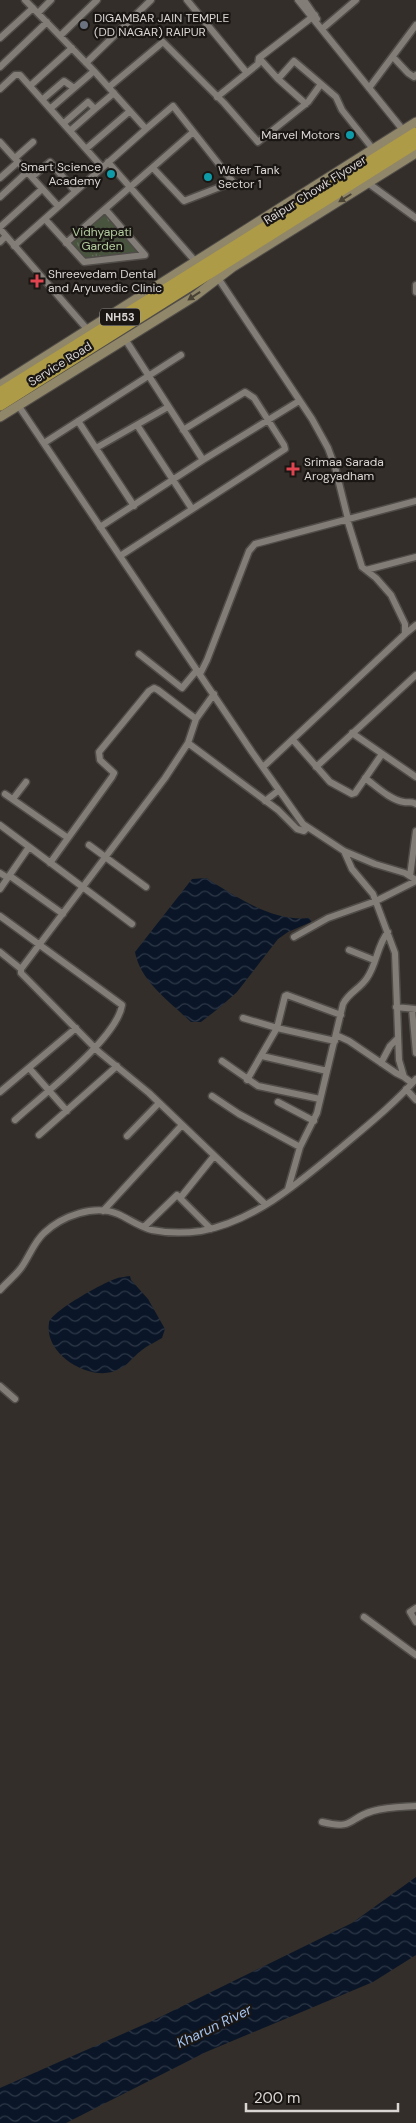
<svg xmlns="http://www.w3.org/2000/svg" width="416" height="2123" font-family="'DM Sans',sans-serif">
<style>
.grass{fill:url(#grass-tufts)}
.water{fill:url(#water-waves)}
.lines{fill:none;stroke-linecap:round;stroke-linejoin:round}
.street-casing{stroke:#504c48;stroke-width:9}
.secondary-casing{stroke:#504c48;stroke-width:11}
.highway-casing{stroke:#504c48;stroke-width:14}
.street{stroke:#837d78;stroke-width:6}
.secondary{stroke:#908669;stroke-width:9}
.highway{stroke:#ad9b47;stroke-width:11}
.oneway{fill:#494336}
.worship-dot{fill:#6b7280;stroke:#191614;stroke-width:2}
.culture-dot{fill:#0f9aa8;stroke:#191614;stroke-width:2}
.health-dot{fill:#e0444e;stroke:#191614;stroke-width:2}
.labels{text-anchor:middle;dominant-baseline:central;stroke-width:4.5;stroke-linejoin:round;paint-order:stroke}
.shield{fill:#191614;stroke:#a09c9a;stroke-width:1}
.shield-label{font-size:11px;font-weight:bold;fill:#dad6d4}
.poi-label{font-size:12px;fill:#dad6d4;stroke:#191614;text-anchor:start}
.street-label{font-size:12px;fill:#dad6d4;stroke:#191614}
.park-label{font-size:12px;fill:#b2cc9c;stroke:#191614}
.water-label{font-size:14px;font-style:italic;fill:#a5c3ef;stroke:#191614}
</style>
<defs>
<pattern id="grass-tufts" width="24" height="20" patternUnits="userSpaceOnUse" patternTransform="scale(1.25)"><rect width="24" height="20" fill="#49543f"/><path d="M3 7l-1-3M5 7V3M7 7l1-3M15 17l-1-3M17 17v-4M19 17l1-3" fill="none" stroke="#636c5a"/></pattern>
<pattern id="water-waves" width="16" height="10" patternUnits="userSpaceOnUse" patternTransform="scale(1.25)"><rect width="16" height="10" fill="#0a1628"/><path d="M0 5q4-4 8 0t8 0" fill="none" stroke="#2d3746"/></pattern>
</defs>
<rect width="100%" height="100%" fill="#332e29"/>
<path class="grass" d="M105 215 138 252 84 261 68 243Z"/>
<path class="water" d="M206 878C237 897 272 922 310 918L311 922 288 932 278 939 237 992 219 1008 201 1022H191C170 1002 140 981 135 952L192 879Z
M130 1276 131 1280 148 1299 165 1329 162 1338C156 1342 148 1345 142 1350 130 1359 128 1367 112 1372 85 1379 44 1353 49 1323 50 1312 103 1283 115 1279 119 1277 125 1277 130 1276Z
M416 1877V1955L373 1982 206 2052 66 2123H0V2088L152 2021 352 1923Z"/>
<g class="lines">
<g class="street-casing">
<path id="street" d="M187 0 247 73
M298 0 403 130
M304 0 317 19
M38 13 51 0
M322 29 356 0
M60 36 97 0
M0 38 33 8
M393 57 408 73 414 77 416 75
M259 58 278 79
M86 63 151 0
M0 67 47 22
M321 84 336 97 342 110 373 149
M31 85 72 48
M109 87 163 42 224 103 258 142 308 102 321 84 294 61 278 79 306 104
M369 88 416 25
M0 89 15 75H20L102 167
M217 97 258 64 259 58 315 15
M43 99 64 81 74 88
M51 108 94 71
M64 123 88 102 95 109 114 93
M146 129 173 106 233 182 184 201 153 168
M71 130 95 109
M0 142 58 206
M87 148 130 111
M15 158 33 142
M108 162 195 261
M32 177 50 162 75 191
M0 178 18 162
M368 183 416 218
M0 197 27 172
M45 219 84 262 145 255 106 210
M0 227 42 189
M0 229 87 329
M0 242 6 236
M66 243 192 133
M14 246 146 129 94 71 25 0
M218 278 312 419 328 448 335 467 348 519
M416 285V292
M125 339 203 460
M18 405 252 752 303 824 344 851 375 864 405 873 416 880
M78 421 134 506
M137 425 192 509
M44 443 181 355
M96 448 168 407
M100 527 203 460 299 401
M120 556 285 449 284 445 254 398 245 392 183 430
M366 570 416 557
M405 634 416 625
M139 654 182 688 197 670
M200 674 207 660 249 551 255 544 416 501
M214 694 196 719 188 743 165 778 39 945 21 969V973L99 1052 149 1093 265 1204
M352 733 416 777
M293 740 330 782 352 794 355 793 382 754
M188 743 278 810 297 829 304 831 307 828
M263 767 405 634V624L391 595 376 578 362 567 347 519
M316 767 416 675
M365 778C376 786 390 800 404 802 409 803 411 801 416 804
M5 794 68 838
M13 799 26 782
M265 801 279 790
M0 825 132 924
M89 845 146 887
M344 851 352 869 373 894 395 953 399 1060 404 1077 412 1083
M50 863 112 777 114 773 100 760 99 752 149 691 154 688 158 690 196 719
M0 873 8 878
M10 876 63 914
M410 876 416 831
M0 889 29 847
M0 916 122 1005C117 1039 42 1095 15 1120
M294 937 328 918 376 901 416 881
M349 950 374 960
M0 952 21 969
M396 1007 415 1009
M412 1009 416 1053
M243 1018 277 1028 335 1041
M336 1035 349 1041 396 1073 404 1077
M262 1056 327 1071
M222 1061 258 1086 320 1099
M381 1063 390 1046 398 1038
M29 1068 67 1111
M247 1080 277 1028 285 996 287 995 341 1015
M406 1089 416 1100
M0 1092 76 1028
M212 1096 239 1114 300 1147
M278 1102 314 1121
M39 1135 117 1066
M127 1136 159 1103
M288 1189 300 1147 317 1113 343 1004C349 992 360 989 367 978 377 964 377 945 388 932
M181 1197 214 1156
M103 1211 182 1125
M144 1227 177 1195 211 1229
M0 1290C7 1282 15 1276 21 1268 29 1257 34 1242 44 1233 62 1216 94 1204 118 1214 129 1219 140 1227 152 1230 167 1233 187 1233 201 1231 256 1221 302 1180 343 1146 369 1124 394 1104 416 1079
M0 1386 15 1399
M416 1608 410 1612 416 1622
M364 1617 416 1655
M322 1822C356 1830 347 1818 373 1811 387 1807 402 1807 416 1806"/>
</g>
<g class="secondary-casing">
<path id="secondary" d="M0 385 416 122
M0 417 195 296 233 267 416 153"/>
</g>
<g class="highway-casing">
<path id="highway" d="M0 393 416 133
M0 405 416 143"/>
</g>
<use href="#street" class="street"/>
<use href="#secondary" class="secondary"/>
<use href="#highway" class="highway"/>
</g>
<defs><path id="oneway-solid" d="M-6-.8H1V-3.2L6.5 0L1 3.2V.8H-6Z" transform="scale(1.25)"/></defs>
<g class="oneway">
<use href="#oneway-solid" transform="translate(345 198) rotate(148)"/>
<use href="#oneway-solid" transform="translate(194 296) rotate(146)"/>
</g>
<circle class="worship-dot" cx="84" cy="25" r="5"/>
<g class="culture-dot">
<circle cx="350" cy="135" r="5"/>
<circle cx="111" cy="174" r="5"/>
<circle cx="208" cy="177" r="5"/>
</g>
<g class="health-dot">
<path d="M34.5 273.5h5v5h5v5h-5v5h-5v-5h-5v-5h5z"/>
<path d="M290.5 461.5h5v5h5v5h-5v5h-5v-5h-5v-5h5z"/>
</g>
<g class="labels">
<rect class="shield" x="100" y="308.5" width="40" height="17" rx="4"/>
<g class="shield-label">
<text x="120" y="317">NH53</text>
</g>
<g class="poi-label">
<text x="94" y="18">DIGAMBAR JAIN TEMPLE<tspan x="94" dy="14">(DD NAGAR) RAIPUR</tspan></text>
<text x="340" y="135" text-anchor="end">Marvel Motors</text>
<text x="101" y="167" text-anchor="end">Smart Science<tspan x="101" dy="14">Academy</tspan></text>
<text x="218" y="170">Water Tank<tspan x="218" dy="14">Sector 1</tspan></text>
<text x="48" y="274">Shreevedam Dental<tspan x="48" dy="14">and Aryuvedic Clinic</tspan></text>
<text x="304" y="462">Srimaa Sarada<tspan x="304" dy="14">Arogyadham</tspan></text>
</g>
<g class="street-label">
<text transform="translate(315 190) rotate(-32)">Raipur Chowk Flyover</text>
<text transform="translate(60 364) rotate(-32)">Service Road</text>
</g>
<g class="park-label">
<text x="102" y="232">Vidhyapati<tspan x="102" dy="14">Garden</tspan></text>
</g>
<g class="water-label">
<text transform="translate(214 2026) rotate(-26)">Kharun River</text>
</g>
</g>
<path d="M246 2103v8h152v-8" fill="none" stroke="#dad6d4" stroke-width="2.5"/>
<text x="254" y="2103" font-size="15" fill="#dad6d4" stroke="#191614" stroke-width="4" paint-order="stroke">200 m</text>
</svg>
